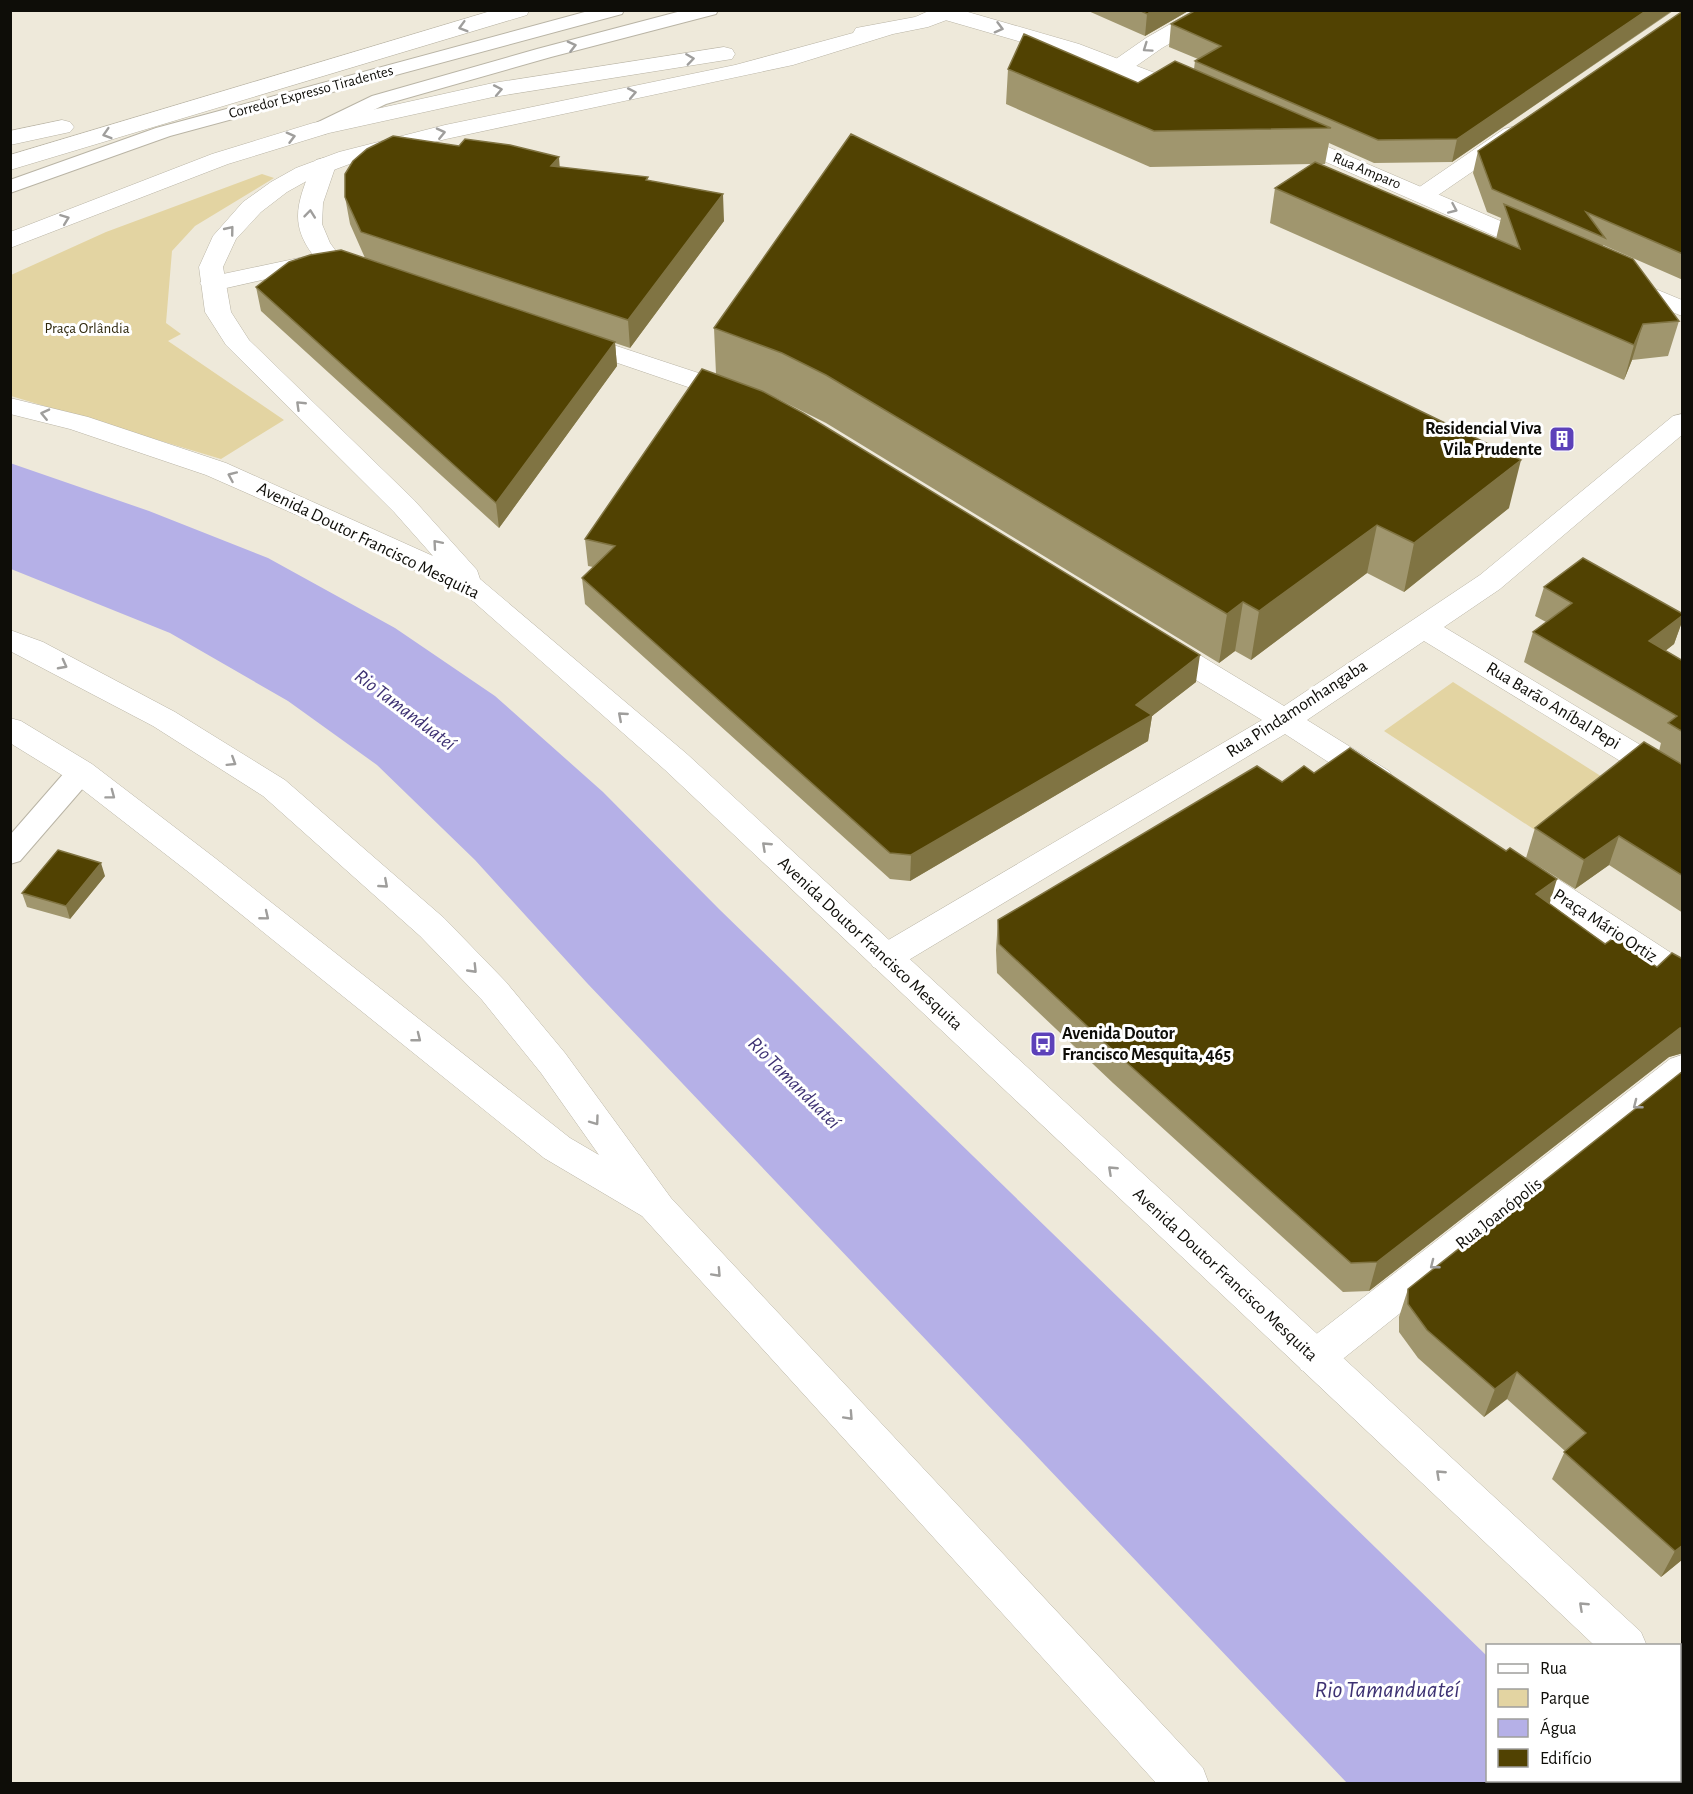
<svg xmlns="http://www.w3.org/2000/svg" width="1693" height="1794" font-family="'Alegreya Sans',sans-serif">
<style>
.green{fill:#e3d4a2}
.water{fill:#b5b0e7}
.lines{fill:none;stroke-linecap:round;stroke-linejoin:round}
.service-casing{stroke:#b9b4a5;stroke-width:2}
.minor-casing{stroke:#b9b4a5;stroke-width:1}
.tertiary-casing{stroke:#b9b4a5;stroke-width:1}
.trunk-casing{stroke:#b9b4a5;stroke-width:1}
.service{fill:#fff;fill-rule:evenodd}
.minor{fill:#fff;fill-rule:evenodd}
.tertiary{fill:#fff;fill-rule:evenodd}
.trunk{fill:#fff;fill-rule:evenodd}
.wall{fill:#a0966e}
.shaded-wall{fill:#807443}
.building{fill:#514202;stroke:#807443;stroke-width:1.5}
.oneway{stroke:#9f9e9c}
.labels{text-anchor:middle;dominant-baseline:central;stroke-width:6;stroke-linejoin:round;paint-order:stroke}
.far-street-label{font-size:15px;fill:#0e0d08;stroke:#fff}
.far-park-label{font-size:15px;fill:#30290e;stroke:#fff}
.poi-label{font-size:18px;font-weight:bold;fill:#0e0d08;stroke:#fff;text-anchor:end}
.street-label{font-size:18px;fill:#0e0d08;stroke:#fff}
.water-label{font-size:20px;font-style:italic;fill:#3e3273;stroke:#fff}
.near-water-label{font-size:24px;font-style:italic;fill:#3e3273;stroke:#fff}
</style>
<rect width="100%" height="100%" fill="#eee9da"/>
<path class="green" d="M262 174 274 178 195 226 172 251 166 323 181 334 168 341 284 420 221 459 11 396V275L106 232Z
M1453 682 1607 780 1538 832 1384 731Z"/>
<path class="water" d="M10 463 149 511 268 558 395 628 495 696 603 792 719 909 1487 1656 1488 1780H1615L1618 1783H1347L587 983 475 860 377 765 288 701 170 633 11 569Z"/>
<g class="lines">
<g class="service-casing">
<path id="service" d="M592 10H624L622 14 170 136 10 193V180L156 128Z
M685 10H718L716 14 551 57 386 104 324 134H310L307 130 310 126 372 96 537 49Z
M81 763 91 765 95 772 91 779 20 861 10 864V835L71 765Z"/>
</g>
<g class="minor-casing">
<path id="minor" d="M1195 10H1221L1219 15 1162 48 1129 71 1121 73 1113 71 1110 66 1113 61 1146 38Z
M1512 127 1520 129 1524 134 1520 139 1431 200 1423 202 1415 200 1411 195 1415 190 1504 129Z
M324 158 332 160 336 165 323 203 322 224 330 243 341 258 338 263 213 291 204 288 200 283 204 278 313 255C288 222 299 200 312 165L316 160Z
M574 332 747 389 751 395 747 401 738 403 729 401 565 345 561 340 565 335Z
M1682 414V435L1500 589 1444 627 1682 770V795L1671 792 1424 641 1307 720 1389 771 1394 779 1389 787 1378 790 1367 787 1285 734 897 967 885 971 873 967 868 958 873 949 1262 720 1148 651 1144 644 1148 637 1159 634 1170 637 1284 706 1480 575 1673 416Z
M1515 855 1527 859 1682 960V990L1670 986 1503 875 1499 867 1503 859Z
M1682 1055V1088L1329 1370 1315 1375 1301 1370 1296 1358 1301 1346 1670 1059Z"/>
</g>
<g class="tertiary-casing">
<path id="tertiary" d="M926 10H961L1079 44 1197 89 1200 94 1197 99 1189 101 1181 99 1063 54 928 15Z
M1286 129 1547 241 1550 246 1547 251 1538 253 1529 251 1278 141 1274 136 1278 131Z
M1624 276 1682 300V316L1615 289 1611 284 1615 279Z"/>
</g>
<g class="trunk-casing">
<path id="trunk" d="M494 10H529L527 15 10 170V155Z
M931 10H962L960 15 928 27 893 34 793 65 446 139 355 162 312 178 287 192 261 212 236 239 223 267 231 312 249 340 414 500 477 570 480 579 687 754 1641 1632 1647 1646H1595L665 770 466 595 333 531 206 475 70 429 10 414V398L88 417 226 463 433 556 394 512 226 345 205 312 199 267 213 236 243 202 271 182 296 168 339 152 445 125 735 65 853 33 856 28 915 17Z
M724 47 732 49 735 54 732 59 493 97 329 133 228 164 10 248V232L18 229 212 154 313 123 493 83Z
M62 120 70 122 74 127 70 132 10 145V131Z
M10 630 43 642 175 712 285 780 444 918 506 982 565 1053 671 1198 1203 1768 1209 1784H1157L642 1216 544 1158 191 874 70 780 10 743V718L21 721 92 764 215 858 570 1138 599 1155 541 1073 482 1000 420 936 263 796 153 726 10 651Z
M1680 1674 1682 1675V1718L1680 1717Z"/>
</g>
<use href="#service" class="service"/>
<use href="#minor" class="minor"/>
<use href="#tertiary" class="tertiary"/>
<use href="#trunk" class="trunk"/>
</g>
<path class="wall" d="M1086 10H1190L1145 36Z
M1196 10H1681L1673 11 1452 162 1374 163 1329 143 1325 164H1320L1496 239 1501 218 1487 212 1473 173 1478 151 1683 11V280L1603 245V246L1679 321 1668 356 1632 360 1624 380 1270 223 1275 188 1312 164 1150 167 1006 104 1008 69 1138 83 1194 69 1195 61 1198 59 1169 47 1171 24Z
M560 167 648 180 724 221 630 348 615 343 617 366 499 528 261 311 256 287 365 258 350 224 345 197Z
M714 328 1509 508 1404 592 1367 573 1251 660 1235 651 1219 663 826 423 776 398 1196 682 1152 716 1148 741 910 881 890 879 585 604 582 578 593 567 588 566 585 539 716 374Z
M1544 587 1683 614V619L1674 644 1665 651 1683 661V913L1609 865 1575 889 1526 858 1535 828 1659 751 1661 743 1524 662 1533 632 1546 622 1535 616Z
M1314 773 1549 903 1605 944 1657 967 1681 959H1683V1053L1669 1057 1369 1291 1343 1292 1113 1083 997 973 996 950 998 920 1282 782Z
M105 876 70 919 27 907 22 893Z
M1683 1071V1559L1661 1577 1552 1479 1565 1451 1507 1399 1484 1417 1418 1358 1399 1332V1317L1408 1289Z"/>
<path class="shaded-wall" d="M1153 10H1190L1145 36 1147 14Z
M1647 10H1673L1452 162 1457 139Z
M559 157 561 184 551 166Z
M723 194 724 221 630 348 628 320Z
M1643 324 1632 360 1624 380 1634 345Z
M615 342 617 366 499 528 496 503Z
M1521 460 1509 508 1404 592 1414 543Z
M1377 525 1367 573 1251 660 1259 611Z
M1243 602 1235 651 1219 663 1227 614Z
M1683 615V619L1674 644 1640 671 1649 641Z
M1200 655 1196 682 1152 716 1148 741 910 881 911 855 1136 705Z
M1619 836 1609 865 1575 889 1584 860Z
M101 863 105 876 70 919 66 906Z
M1557 879 1548 909 1536 894Z
M1680 1028H1683V1053L1669 1057 1369 1291 1377 1262Z
M1517 1372 1507 1399 1484 1417 1495 1389Z
M1683 1545V1559L1661 1577 1675 1551Z"/>
<path class="building" d="M1139 10H1153L1147 14Z
M1196 10H1647L1457 139 1378 140 1195 61 1221 46 1171 24Z
M1683 11V254L1586 212 1605 238 1492 189 1478 151Z
M1024 34 1138 83 1175 61 1331 128 1154 131 1008 69Z
M851 134 1521 460 1414 543 1377 525 1259 611 1243 602 1227 614 826 375 782 353 714 328Z
M393 136 459 146 465 139 510 145 559 157 551 166 648 177 646 180 723 194 628 320 361 232 345 197V174L353 161 367 149Z
M1315 162 1520 249 1504 204 1633 259 1679 321 1643 324 1634 345 1275 188Z
M341 250 615 342 496 503 256 287 289 262 310 255Z
M702 369 762 391 803 413 1200 655 1136 705 1152 715 911 855 890 853 582 578 615 546 585 539Z
M1583 558 1683 614V615L1649 641 1683 661V732L1668 723 1677 716 1533 632 1572 603 1544 587Z
M1644 742 1683 765V876L1619 836 1584 860 1535 828Z
M1350 748 1506 851 1510 848 1557 879 1536 894 1605 944 1615 937 1657 967 1672 953 1683 959V1028H1680L1377 1262 1351 1263 1117 1054 999 944 998 920 1257 766 1282 782 1304 766 1314 773Z
M58 850 101 863 66 906 22 893Z
M1683 1071V1545L1675 1551 1564 1452 1586 1433 1517 1372 1495 1389 1427 1330 1408 1304V1289Z"/>
<defs><path id="oneway-chevron" d="M-2-3.5L2.5 0L-2 3.5" fill="none" stroke-width="1.6" stroke-linecap="round" stroke-linejoin="round" transform="scale(1.5)"/></defs>
<g class="oneway">
<use href="#oneway-chevron" transform="translate(463 27) rotate(164)"/>
<use href="#oneway-chevron" transform="translate(999 28) rotate(15)"/>
<use href="#oneway-chevron" transform="translate(572 46) rotate(-14)"/>
<use href="#oneway-chevron" transform="translate(1147 48) rotate(145)"/>
<use href="#oneway-chevron" transform="translate(690 59) rotate(-8)"/>
<use href="#oneway-chevron" transform="translate(498 90) rotate(-11)"/>
<use href="#oneway-chevron" transform="translate(632 93) rotate(-11)"/>
<use href="#oneway-chevron" transform="translate(441 133) rotate(-13)"/>
<use href="#oneway-chevron" transform="translate(107 134) rotate(163)"/>
<use href="#oneway-chevron" transform="translate(291 137) rotate(-15)"/>
<use href="#oneway-chevron" transform="translate(1453 209) rotate(24)"/>
<use href="#oneway-chevron" transform="translate(310 214) rotate(-84)"/>
<use href="#oneway-chevron" transform="translate(65 219) rotate(-21)"/>
<use href="#oneway-chevron" transform="translate(230 230) rotate(-51)"/>
<use href="#oneway-chevron" transform="translate(300 405) rotate(-136)"/>
<use href="#oneway-chevron" transform="translate(45 414) rotate(-167)"/>
<use href="#oneway-chevron" transform="translate(232 476) rotate(-156)"/>
<use href="#oneway-chevron" transform="translate(437 544) rotate(-131)"/>
<use href="#oneway-chevron" transform="translate(63 665) rotate(28)"/>
<use href="#oneway-chevron" transform="translate(622 716) rotate(-139)"/>
<use href="#oneway-chevron" transform="translate(232 762) rotate(32)"/>
<use href="#oneway-chevron" transform="translate(111 795) rotate(37)"/>
<use href="#oneway-chevron" transform="translate(766 846) rotate(-137)"/>
<use href="#oneway-chevron" transform="translate(384 884) rotate(41)"/>
<use href="#oneway-chevron" transform="translate(265 916) rotate(39)"/>
<use href="#oneway-chevron" transform="translate(473 969) rotate(46)"/>
<use href="#oneway-chevron" transform="translate(417 1038) rotate(38)"/>
<use href="#oneway-chevron" transform="translate(1637 1105) rotate(142)"/>
<use href="#oneway-chevron" transform="translate(595 1121) rotate(54)"/>
<use href="#oneway-chevron" transform="translate(1112 1170) rotate(-137)"/>
<use href="#oneway-chevron" transform="translate(1434 1265) rotate(142)"/>
<use href="#oneway-chevron" transform="translate(717 1273) rotate(47)"/>
<use href="#oneway-chevron" transform="translate(849 1416) rotate(47)"/>
<use href="#oneway-chevron" transform="translate(1440 1474) rotate(-137)"/>
<use href="#oneway-chevron" transform="translate(1583 1606) rotate(-137)"/>
</g>
<defs>
<g id="building-square" transform="scale(1.35)"><rect x="-9" y="-9" width="18" height="18" rx="4" fill="#5c41b9" stroke="#fff"/><path d="M-4-6H4V6H1V3H-1V6H-4ZM-2.5-4.3h1.7v1.8h-1.7ZM.8-4.3h1.7v1.8H.8ZM-2.5-1h1.7V.8h-1.7ZM.8-1h1.7V.8H.8Z" fill="#fff"/></g>
<g id="bus-square" transform="scale(1.35)"><rect x="-9" y="-9" width="18" height="18" rx="4" fill="#5c41b9" stroke="#fff"/><path d="M-5-6H5V4H4V6H2V4H-2V6H-4V4H-5ZM-3.5-4V0h7V-4ZM-3.5 1.2v1.5H-2V1.2ZM2 1.2v1.5H3.5V1.2Z" fill="#fff"/></g>
</defs>
<g fill-rule="evenodd">
<use href="#building-square" x="1562" y="439"/>
<use href="#bus-square" x="1043" y="1044"/>
</g>
<g class="labels">
<g class="far-street-label">
<text transform="translate(311 92) rotate(-15)">Corredor Expresso Tiradentes</text>
<text transform="translate(1367 171) rotate(23)">Rua Amparo</text>
</g>
<g class="far-park-label">
<text x="87" y="328">Praça Orlândia</text>
</g>
<g class="poi-label">
<text x="1542" y="429">Residencial Viva<tspan x="1542" dy="21">Vila Prudente</tspan></text>
<text x="1062" y="1034" text-anchor="start">Avenida Doutor<tspan x="1062" dy="21">Francisco Mesquita, 465</tspan></text>
</g>
<g class="street-label">
<text transform="translate(368 541) rotate(26)">Avenida Doutor Francisco Mesquita</text>
<text transform="translate(1553 706) rotate(31)">Rua Barão Aníbal Pepi</text>
<text transform="translate(1297 709) rotate(-33)">Rua Pindamonhangaba</text>
<text transform="translate(1605 926) rotate(33)">Praça Mário Ortiz</text>
<text transform="translate(870 944) rotate(43)">Avenida Doutor Francisco Mesquita</text>
<text transform="translate(1499 1214) rotate(-38)">Rua Joanópolis</text>
<text transform="translate(1225 1275) rotate(43)">Avenida Doutor Francisco Mesquita</text>
</g>
<g class="water-label">
<text transform="translate(405 710) rotate(37)">Rio Tamanduateí</text>
<text transform="translate(794 1083) rotate(45)">Rio Tamanduateí</text>
</g>
<g class="near-water-label">
<text x="1387" y="1690">Rio Tamanduateí</text>
</g>
</g>
<rect width="1693" height="1794" fill="none" stroke="#0e0d08" stroke-width="24"/>
<rect x="1486" y="1644" width="195" height="138" fill="#ffffff" stroke="#9f9e9c" stroke-width="1.5"/>
<rect x="1498" y="1664" width="30" height="9" fill="#ffffff" stroke="#9f9e9c" stroke-width="1.5"/>
<text x="1540" y="1674" font-size="18" fill="#0e0d08">Rua</text>
<rect x="1498" y="1689" width="30" height="18" fill="#e3d4a2" stroke="#9f9e9c" stroke-width="1.5"/>
<text x="1540" y="1704" font-size="18" fill="#0e0d08">Parque</text>
<rect x="1498" y="1719" width="30" height="18" fill="#b5b0e7" stroke="#9f9e9c" stroke-width="1.5"/>
<text x="1540" y="1734" font-size="18" fill="#0e0d08">Água</text>
<rect x="1498" y="1749" width="30" height="18" fill="#514202" stroke="#9f9e9c" stroke-width="1.5"/>
<text x="1540" y="1764" font-size="18" fill="#0e0d08">Edifício</text>
</svg>
